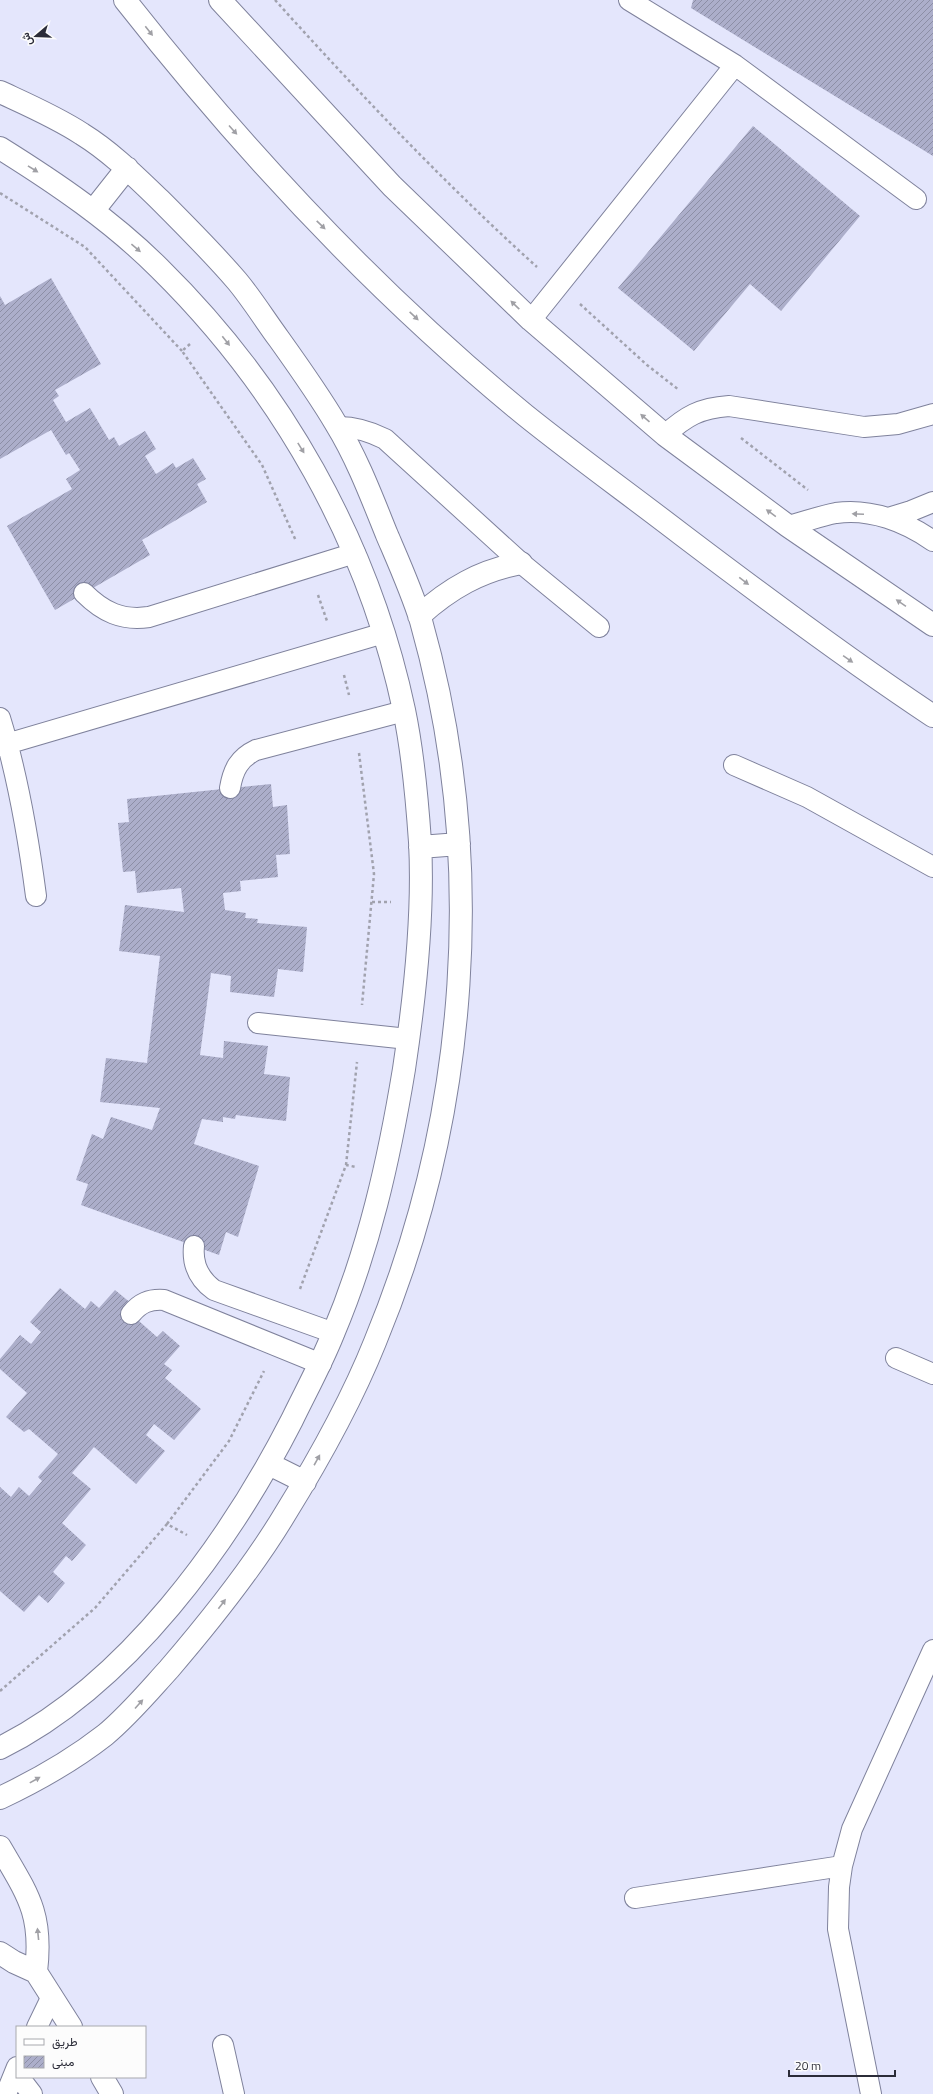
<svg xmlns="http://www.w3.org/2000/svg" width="933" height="2094" font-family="'Titillium Web',Vazirmatn,sans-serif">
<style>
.built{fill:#e4e6fc;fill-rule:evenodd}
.building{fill:url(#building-hatch)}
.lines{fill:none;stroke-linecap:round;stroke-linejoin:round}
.service-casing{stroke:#7f829c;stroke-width:22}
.minor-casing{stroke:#7f829c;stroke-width:24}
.tertiary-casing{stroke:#7f829c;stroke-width:24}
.path{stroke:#a1a2ae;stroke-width:2.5;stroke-dasharray:3 3;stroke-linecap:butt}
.service{stroke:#fff;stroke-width:20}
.minor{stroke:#fff;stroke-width:22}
.tertiary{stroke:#fff;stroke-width:22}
.oneway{fill:#a0a0a5}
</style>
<defs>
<pattern id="building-hatch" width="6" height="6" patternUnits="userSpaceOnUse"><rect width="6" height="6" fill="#acaeca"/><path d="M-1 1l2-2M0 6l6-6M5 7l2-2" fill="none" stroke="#8c8ea5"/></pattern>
</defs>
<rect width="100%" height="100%" fill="#eceefa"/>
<path class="built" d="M0 0H933V2094H0ZM17 2027H145V2077H17Z"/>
<path class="building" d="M693 0H933V156L691 8Z
M753 126 860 216 781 311 750 284 694 351 618 288Z
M51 278 101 364 55 390 59 396 53 400 66 422 90 408 109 440 114 437 119 446 145 431 156 449 145 456 156 474 173 463 176 468 193 458 206 479 197 484 207 502 142 540 150 555 55 610 7 526 72 489 66 479 80 470 69 453 66 455 51 430 0 459V296L5 305Z
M271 784 273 807 287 805 290 854 276 855 278 877 240 881 241 891 223 893 225 910 246 913 245 918 258 919 257 923 307 927 303 972 278 969 274 997 230 992 231 976 211 973 200 1055 223 1058 224 1041 268 1046 264 1074 290 1077 286 1121 236 1115 235 1119 223 1117V1122L202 1119 194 1144 259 1166 238 1237 226 1232 219 1255 81 1205 88 1184 76 1180 92 1134 103 1139 111 1117 152 1130 160 1108 100 1102 106 1058 147 1063 160 956 119 951 125 905 184 912 181 888 137 893 135 871 123 872 118 823 129 822 127 799Z
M60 1288 85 1309 91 1301 99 1308 115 1290 132 1304 131 1314 157 1337 163 1331 180 1346 164 1364 172 1370 165 1378 201 1409 174 1440 154 1424 146 1435 165 1451 136 1484 94 1447 72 1473 91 1489 62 1523 86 1545 72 1561 66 1556 53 1572 65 1583 48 1603 39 1595 24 1612 0 1591V1487L11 1497 19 1487 29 1496 42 1481 38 1477 58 1454 29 1429 24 1432 6 1417 27 1393 0 1369V1359L20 1335 31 1344 41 1332 30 1322Z"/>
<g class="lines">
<g class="service-casing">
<path id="service" d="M629 0 735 65 916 199
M531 320 735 65
M339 427C356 427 369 431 385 439L521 563 599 627
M665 435C686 416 700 408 729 406L864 427 898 424 933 414
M888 518 911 511 933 502
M788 526C804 522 820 516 836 513 871 508 906 522 933 541
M84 593C103 612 122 621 149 617L355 553
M0 718C18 776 28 835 36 896
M0 746 384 633
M734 765 807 797 933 867
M230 788C233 770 239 758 256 750L404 711
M258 1023 408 1039
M194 1246C192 1265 199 1279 214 1290L334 1333
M131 1314C140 1303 149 1299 164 1300L321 1364
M896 1358 933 1374
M635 1898 842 1866
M37 2027 52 1996
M223 2045 234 2094
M19 2077 32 2094
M6 2094 17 2067
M871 2094 838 1929 839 1887 842 1866 852 1829 933 1650"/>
</g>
<g class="minor-casing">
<path id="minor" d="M0 92C28 105 56 117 82 134 111 152 135 176 160 200 186 226 213 253 237 281 252 299 265 320 279 339 299 367 319 395 336 424 357 458 372 498 387 535 399 563 412 592 421 621 488 858 469 1115 375 1342 351 1402 319 1459 285 1514 252 1569 211 1620 169 1669 148 1692 129 1715 105 1735 73 1760 36 1781 0 1798
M0 148C56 183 112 221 159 268 281 388 368 541 404 710 413 753 417 798 420 842 424 915 415 996 404 1069 389 1160 369 1249 333 1334 321 1364 306 1391 292 1420 229 1543 127 1685 0 1748
M93 211 127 168
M419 616C450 588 480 571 521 563
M420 847 459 844
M269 1464 305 1482
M0 1847C28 1895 43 1914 36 1972
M0 1953 14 1962 36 1972 71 2027
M102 2077 112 2094"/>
</g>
<g class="tertiary-casing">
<path id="tertiary" d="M125 0C243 150 377 294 525 415 576 456 629 494 681 534 764 597 847 659 933 716
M220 0 392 186 531 320 665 435 788 526 933 625"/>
</g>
<path class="path" d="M275 0C359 93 444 183 537 267
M0 193 85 247 182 351
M580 304 647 365 679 390
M190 344 182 351 262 465 296 541
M741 438 808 490
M318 595 327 621
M344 675 349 695
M359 753 374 874 362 1005
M372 902H391
M346 1165 357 1062
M300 1289 346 1165 356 1167
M167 1524 229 1441 264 1371
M0 1691 95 1608 167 1524 187 1535"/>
<use href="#service" class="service"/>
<use href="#minor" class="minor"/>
<use href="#tertiary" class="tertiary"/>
</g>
<defs><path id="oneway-solid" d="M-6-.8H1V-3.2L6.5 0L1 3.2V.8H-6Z"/></defs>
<g class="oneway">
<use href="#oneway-solid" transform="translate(149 31) rotate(52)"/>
<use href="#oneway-solid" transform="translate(233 130) rotate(48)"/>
<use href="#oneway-solid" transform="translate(33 169) rotate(32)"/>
<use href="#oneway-solid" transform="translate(321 225) rotate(44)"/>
<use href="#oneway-solid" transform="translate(136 248) rotate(40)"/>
<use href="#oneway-solid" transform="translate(515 305) rotate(-136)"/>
<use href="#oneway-solid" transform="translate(414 316) rotate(43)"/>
<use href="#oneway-solid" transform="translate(226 341) rotate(52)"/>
<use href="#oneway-solid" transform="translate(645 418) rotate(-139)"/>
<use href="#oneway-solid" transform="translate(301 448) rotate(58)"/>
<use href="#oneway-solid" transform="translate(771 513) rotate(-144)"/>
<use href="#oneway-solid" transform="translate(858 514) rotate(-178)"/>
<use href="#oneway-solid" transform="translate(744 581) rotate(37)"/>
<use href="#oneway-solid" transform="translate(901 603) rotate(-146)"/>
<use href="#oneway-solid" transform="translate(848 659) rotate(35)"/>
<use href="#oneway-solid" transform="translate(317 1460) rotate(-61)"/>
<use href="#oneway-solid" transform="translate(222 1604) rotate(-53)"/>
<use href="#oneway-solid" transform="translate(139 1704) rotate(-48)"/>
<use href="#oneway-solid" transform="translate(35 1780) rotate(-29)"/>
<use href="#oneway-solid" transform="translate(38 1934) rotate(-96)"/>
</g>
<rect x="16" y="2026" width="130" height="52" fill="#fcfcfc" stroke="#a8a9ae"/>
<rect x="24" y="2039" width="20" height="6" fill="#ffffff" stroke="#a8a9ae"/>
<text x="52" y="2046" font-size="12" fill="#2b2c38">طريق</text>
<rect x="24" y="2056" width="20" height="12" fill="url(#building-hatch)" stroke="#a8a9ae"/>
<text x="52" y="2066" font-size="12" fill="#2b2c38">مبنى</text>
<g transform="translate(36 36) rotate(251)" stroke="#fcfcfc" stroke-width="3" paint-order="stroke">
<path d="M0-3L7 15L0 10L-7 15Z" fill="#2b2c38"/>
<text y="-6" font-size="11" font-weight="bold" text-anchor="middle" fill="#2b2c38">ش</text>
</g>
<path d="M789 2070v6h106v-6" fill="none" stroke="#2b2c38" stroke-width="2"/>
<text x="795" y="2070" font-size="12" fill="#2b2c38" stroke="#fcfcfc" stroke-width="3" paint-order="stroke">20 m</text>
</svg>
